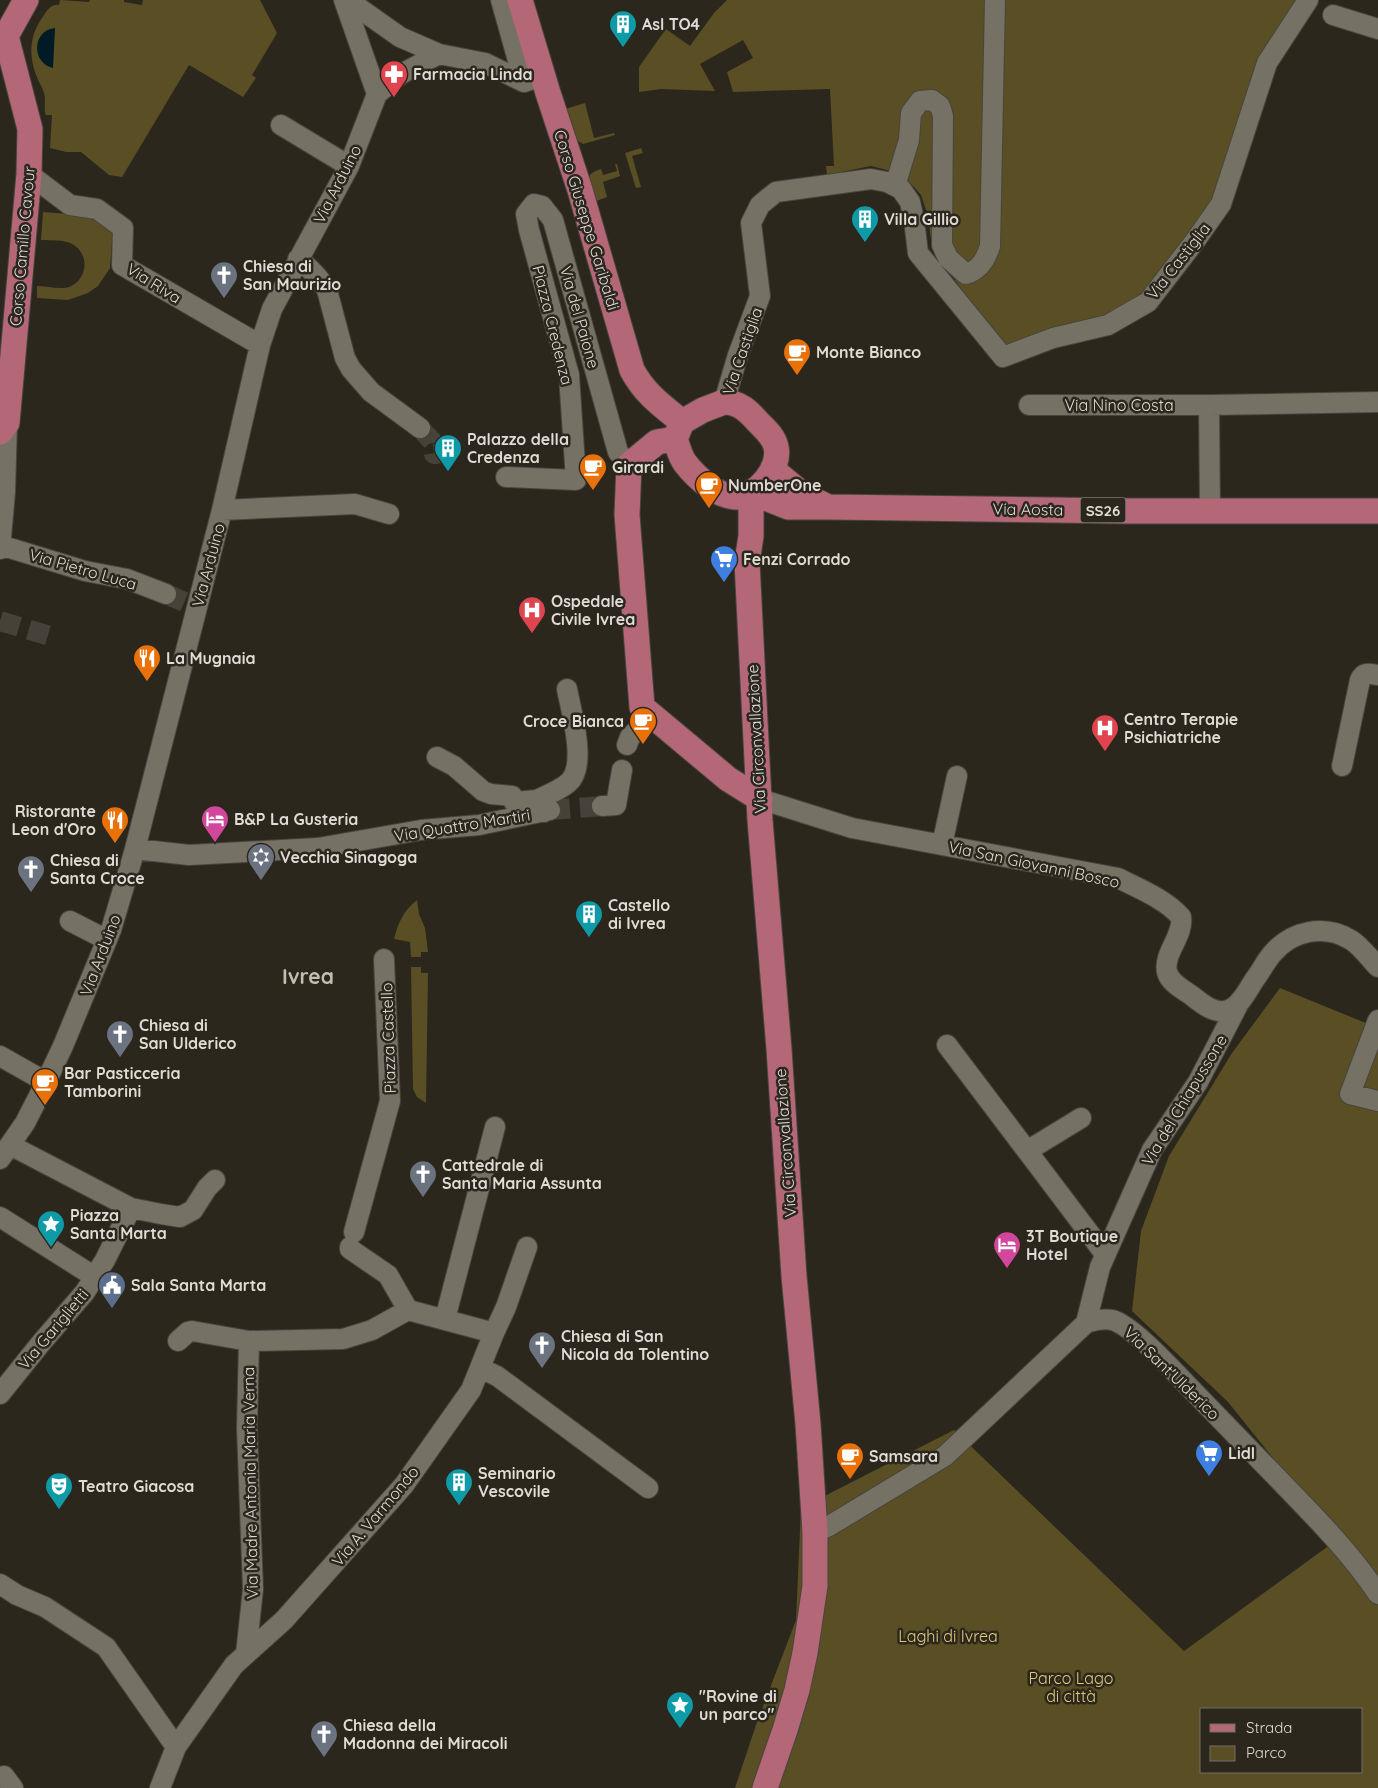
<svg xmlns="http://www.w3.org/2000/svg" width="1378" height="1788" font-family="Quicksand,sans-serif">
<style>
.green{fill:#5a4e24;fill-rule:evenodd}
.water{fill:#001b26}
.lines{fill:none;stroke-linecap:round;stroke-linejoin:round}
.minor-tunnel{stroke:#464239;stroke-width:20;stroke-dasharray:20 10;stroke-linecap:butt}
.minor-casing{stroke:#48453d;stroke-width:22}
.major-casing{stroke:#48453d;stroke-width:27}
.minor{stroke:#757165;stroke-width:20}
.major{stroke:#b36777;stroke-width:25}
.labels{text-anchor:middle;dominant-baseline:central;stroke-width:5;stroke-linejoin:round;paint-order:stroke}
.shield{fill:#2b271d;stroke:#a8a69e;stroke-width:1}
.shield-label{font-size:15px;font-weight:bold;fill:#dedcd5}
.poi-label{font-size:16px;font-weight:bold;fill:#dedcd5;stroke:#2b271d;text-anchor:start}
.street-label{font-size:16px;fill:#dedcd5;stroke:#2b271d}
.park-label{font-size:16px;fill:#e0c97b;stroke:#2b271d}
.district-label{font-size:21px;font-weight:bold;fill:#c2beb0;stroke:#2b271d}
</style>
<rect width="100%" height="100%" fill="#2b271d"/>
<path class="green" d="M60 0 89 2 90 0H124V2L142 5 143 0H260L277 33 252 75 256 78 243 97 189 65 122 177 109 175 81 152H66L50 148 52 115H46L45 113C44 106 46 99 44 93 42 86 38 81 36 75 28 53 30 34 44 15 48 9 52 4 59 5Z
M727 0H1304L1217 201 1143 294 1106 318 1003 347 932 248 928 216 921 195 914 187 899 173 871 166 827 175 826 166H834L830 89 733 92 727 72 753 58 743 40 700 64 715 91 661 89 639 92V67L666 29 690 46 714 13Z
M585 103 594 138 614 133 615 135 583 144 571 137 565 109Z
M641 148 643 153 632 156 641 187 636 188 625 153Z
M615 164H617L620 176 603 182 607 197 594 202 588 179C591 172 595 171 601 169L603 175 617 171Z
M43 212 95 216 113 229 110 268 98 286 88 293 68 300 37 298V286C47 286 60 290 69 287 88 280 90 253 72 244 64 239 50 241 41 240Z
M417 900 419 914 425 928 428 952H421V957H411L410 942 394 939C398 923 403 911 417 900Z
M411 967H421V973H428L426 1103 417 1097 413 1089Z
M1280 988 1378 1028V1788H735L757 1722 796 1620 801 1508 954 1430 1184 1651 1327 1547 1285 1473 1228 1402 1132 1311 1141 1231 1169 1156 1232 1053ZM1202 1709H1362V1772H1202Z"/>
<path class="water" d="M55 28 53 68C31 63 32 30 55 28Z"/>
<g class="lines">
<path class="minor-tunnel" d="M420 428 432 441 434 454 441 453
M166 594 189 604
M0 621 50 636
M550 810 602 806"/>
<g class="minor-casing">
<path id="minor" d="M344 0 377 94
M352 0 359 8 400 37 439 54 485 63 524 82 542 76
M501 0 524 82
M1333 15 1378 29
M281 125 349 166
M29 174 70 205 97 209 123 228 122 265 260 345
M895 186 909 140 911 113 920 101 932 100 940 106 943 116 942 245 948 258 966 274C980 270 986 259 990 246L995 0
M298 259C310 268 319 277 327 290L345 358 351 369 371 392 420 428
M724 402 738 355 760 296 751 223 760 205 776 192 871 179 887 182 901 189 910 202 914 220 918 253 1003 357 1053 338 1108 325 1148 302 1195 241 1221 204 1267 63 1308 0
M1029 405H1209L1378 402
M1209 405 1210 510
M506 477 576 480 569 375 529 230 526 214 534 204 542 206 553 220 618 452 629 465
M222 510 355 504 389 514
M0 545 85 571 127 579 166 594
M0 549 5 492 7 423
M627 745 630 737 652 716
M437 757 454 766 483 791 491 794 512 796 514 802 537 800
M1342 766 1360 680C1364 671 1370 674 1378 675
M760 799 852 828 1118 878C1140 889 1165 899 1181 917 1184 936 1163 953 1167 972 1170 983 1182 989 1191 995 1201 1003 1215 1015 1228 1010 1241 1006 1248 989 1255 979 1261 971 1266 961 1272 954 1292 930 1325 924 1351 940 1361 946 1370 959 1378 967
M602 806 616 805 622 770
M544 812 537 800C547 795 560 790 568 783 588 767 571 711 567 689
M942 845 957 776
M135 849 189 855 318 848 421 830 479 825 550 810
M70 921 107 940
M1378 1020 1350 1094 1378 1101
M947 1045 1105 1254
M0 1056 46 1082
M10 1145 131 1208 161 1214 180 1217 193 1210 207 1188 215 1180
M1027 1151 1081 1118
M0 1159 25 1123 46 1082 63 1046 111 930 135 849 222 510 260 345 272 309 349 166 377 94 401 74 439 54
M0 1217 95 1277
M354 1232 390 1101 384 959
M445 1319 495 1127
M1086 1323 1100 1267 1152 1150 1198 1082 1240 1001
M494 1333 506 1307 527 1247
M178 1341 188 1332 192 1331 249 1341 343 1339 372 1330 408 1310
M480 1368 497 1376 648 1488
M0 1394 41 1343 85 1292 105 1260 131 1208
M815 1532 829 1526 945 1456 1086 1323C1093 1321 1104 1318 1112 1320 1133 1325 1177 1375 1194 1392 1225 1424 1256 1456 1287 1488 1319 1521 1352 1555 1378 1594
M0 1584 17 1595 45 1607 106 1647 176 1747
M246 1654 253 1589 247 1428 249 1341
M4 1776 13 1788
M160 1788 176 1747 234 1665 284 1620 404 1485 471 1390 494 1333 408 1310 388 1275 350 1249V1247"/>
</g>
<g class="major-casing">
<path id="major" d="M520 0 548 93 580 190 632 370C645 394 661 405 682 422
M6 36 26 0
M724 402C740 402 749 412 759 423 766 430 774 437 776 447 781 468 757 498 735 497 716 496 696 477 685 463 680 456 678 447 675 439L682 422 703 410Z
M0 432 7 423 29 174 30 129 6 36
M675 439 657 442 629 465 627 515 642 707 728 779 760 799
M773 470 802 494 826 506
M751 492V536L747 562 760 820 779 1049 794 1276 808 1424 815 1532V1586L805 1653 797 1690 785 1730 765 1788
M751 492 788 507H829L1125 511H1378"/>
</g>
<use href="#minor" class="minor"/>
<use href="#major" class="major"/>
</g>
<defs>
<g id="building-pin" transform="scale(1.4375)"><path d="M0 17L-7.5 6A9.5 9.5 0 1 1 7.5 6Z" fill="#0f9aa8" stroke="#2b271d"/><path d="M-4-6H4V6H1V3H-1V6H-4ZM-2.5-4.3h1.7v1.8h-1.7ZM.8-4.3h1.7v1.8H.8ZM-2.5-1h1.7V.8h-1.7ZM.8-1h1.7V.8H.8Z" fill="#fff"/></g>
<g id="pharmacy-pin" transform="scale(1.4375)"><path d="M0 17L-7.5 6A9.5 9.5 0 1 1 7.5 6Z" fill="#e0444e" stroke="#2b271d"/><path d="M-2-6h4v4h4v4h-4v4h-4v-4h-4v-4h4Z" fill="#fff"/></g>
<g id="church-pin" transform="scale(1.4375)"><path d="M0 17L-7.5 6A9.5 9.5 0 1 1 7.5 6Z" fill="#6b7280" stroke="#2b271d"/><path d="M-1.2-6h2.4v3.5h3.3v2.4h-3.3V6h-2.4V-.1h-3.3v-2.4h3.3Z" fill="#fff"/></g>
<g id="cafe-pin" transform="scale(1.4375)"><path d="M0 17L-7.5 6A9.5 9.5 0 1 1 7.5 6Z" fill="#e8710a" stroke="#2b271d"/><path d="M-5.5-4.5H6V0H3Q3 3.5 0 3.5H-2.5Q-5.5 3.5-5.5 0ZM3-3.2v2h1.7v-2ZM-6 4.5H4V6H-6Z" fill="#fff"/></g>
<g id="supermarket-pin" transform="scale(1.4375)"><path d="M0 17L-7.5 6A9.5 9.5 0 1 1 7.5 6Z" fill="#3f7fe0" stroke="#2b271d"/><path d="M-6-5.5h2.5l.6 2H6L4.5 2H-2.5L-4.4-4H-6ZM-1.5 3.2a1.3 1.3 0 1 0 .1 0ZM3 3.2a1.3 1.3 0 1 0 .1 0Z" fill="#fff"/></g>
<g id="hospital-pin" transform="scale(1.4375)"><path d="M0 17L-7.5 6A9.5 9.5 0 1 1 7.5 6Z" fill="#e0444e" stroke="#2b271d"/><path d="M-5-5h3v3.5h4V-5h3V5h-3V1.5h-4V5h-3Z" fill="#fff"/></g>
<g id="restaurant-pin" transform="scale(1.4375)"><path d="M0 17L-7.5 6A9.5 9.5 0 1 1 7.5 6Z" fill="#e8710a" stroke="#2b271d"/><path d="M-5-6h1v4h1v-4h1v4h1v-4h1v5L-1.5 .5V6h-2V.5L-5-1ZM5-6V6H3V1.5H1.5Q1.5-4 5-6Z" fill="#fff"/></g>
<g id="hotel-pin" transform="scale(1.4375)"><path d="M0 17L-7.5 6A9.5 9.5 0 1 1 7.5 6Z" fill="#d1479c" stroke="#2b271d"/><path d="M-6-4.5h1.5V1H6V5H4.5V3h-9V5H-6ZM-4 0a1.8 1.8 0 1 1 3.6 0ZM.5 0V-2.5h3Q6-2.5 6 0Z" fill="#fff"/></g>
<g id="synagogue-pin" transform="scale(1.4375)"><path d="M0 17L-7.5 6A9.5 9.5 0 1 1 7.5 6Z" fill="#6b7280" stroke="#2b271d"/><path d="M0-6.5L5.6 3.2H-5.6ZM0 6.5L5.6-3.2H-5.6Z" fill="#fff"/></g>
<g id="sight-pin" transform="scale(1.4375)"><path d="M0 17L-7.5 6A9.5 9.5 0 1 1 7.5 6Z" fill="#0f9aa8" stroke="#2b271d"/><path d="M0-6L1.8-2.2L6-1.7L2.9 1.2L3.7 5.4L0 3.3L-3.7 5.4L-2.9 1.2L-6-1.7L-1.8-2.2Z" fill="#fff"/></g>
<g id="civic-pin" transform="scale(1.4375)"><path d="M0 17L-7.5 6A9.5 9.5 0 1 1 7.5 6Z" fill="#5c6f8a" stroke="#2b271d"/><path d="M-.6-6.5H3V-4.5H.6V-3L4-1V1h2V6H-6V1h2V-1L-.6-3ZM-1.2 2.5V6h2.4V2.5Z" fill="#fff"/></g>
<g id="theatre-pin" transform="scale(1.4375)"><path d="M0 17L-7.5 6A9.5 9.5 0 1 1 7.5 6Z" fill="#0f9aa8" stroke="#2b271d"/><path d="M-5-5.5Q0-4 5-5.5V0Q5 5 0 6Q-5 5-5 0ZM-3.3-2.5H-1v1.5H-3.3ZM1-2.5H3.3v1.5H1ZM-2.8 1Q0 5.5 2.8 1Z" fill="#fff"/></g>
</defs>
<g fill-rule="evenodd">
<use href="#building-pin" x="623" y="24"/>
<use href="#pharmacy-pin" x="394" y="74"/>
<use href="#building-pin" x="865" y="219"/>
<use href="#church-pin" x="224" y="275"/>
<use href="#cafe-pin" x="797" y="352"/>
<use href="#building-pin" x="448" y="448"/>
<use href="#cafe-pin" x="593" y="467"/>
<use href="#cafe-pin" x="709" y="485"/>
<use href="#supermarket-pin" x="724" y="559"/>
<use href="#hospital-pin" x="532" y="610"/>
<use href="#restaurant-pin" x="147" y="658"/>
<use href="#cafe-pin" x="643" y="721"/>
<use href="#hospital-pin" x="1105" y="728"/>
<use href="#hotel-pin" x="215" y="819"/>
<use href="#restaurant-pin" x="115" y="820"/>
<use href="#synagogue-pin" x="261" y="857"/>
<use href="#church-pin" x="31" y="869"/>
<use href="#building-pin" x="589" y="914"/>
<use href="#church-pin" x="120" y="1034"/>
<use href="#cafe-pin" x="45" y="1082"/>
<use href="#church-pin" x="423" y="1174"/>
<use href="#sight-pin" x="51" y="1224"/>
<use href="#hotel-pin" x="1007" y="1245"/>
<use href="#civic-pin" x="112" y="1285"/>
<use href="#church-pin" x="542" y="1345"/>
<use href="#supermarket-pin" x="1209" y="1453"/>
<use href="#cafe-pin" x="850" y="1456"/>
<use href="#building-pin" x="459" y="1482"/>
<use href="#theatre-pin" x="59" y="1486"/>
<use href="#sight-pin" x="680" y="1705"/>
<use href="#church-pin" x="324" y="1734"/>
</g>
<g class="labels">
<rect class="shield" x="1080.5" y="497.5" width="45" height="25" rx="4"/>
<g class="shield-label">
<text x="1103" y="510">SS26</text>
</g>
<g class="poi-label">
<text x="642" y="24">Asl TO4</text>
<text x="413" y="74">Farmacia Linda</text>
<text x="884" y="219">Villa Gillio</text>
<text x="243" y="266">Chiesa di<tspan x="243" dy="18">San Maurizio</tspan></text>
<text x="816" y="352">Monte Bianco</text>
<text x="467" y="439">Palazzo della<tspan x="467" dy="18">Credenza</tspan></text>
<text x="612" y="467">Girardi</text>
<text x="728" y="485">NumberOne</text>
<text x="743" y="559">Fenzi Corrado</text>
<text x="551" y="601">Ospedale<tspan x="551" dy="18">Civile Ivrea</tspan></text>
<text x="166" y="658">La Mugnaia</text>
<text x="1124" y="719">Centro Terapie<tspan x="1124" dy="18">Psichiatriche</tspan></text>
<text x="624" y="721" text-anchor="end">Croce Bianca</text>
<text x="96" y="811" text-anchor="end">Ristorante<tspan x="96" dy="18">Leon d'Oro</tspan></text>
<text x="234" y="819">B&amp;P La Gusteria</text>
<text x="280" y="857">Vecchia Sinagoga</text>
<text x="50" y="860">Chiesa di<tspan x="50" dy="18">Santa Croce</tspan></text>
<text x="608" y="905">Castello<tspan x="608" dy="18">di Ivrea</tspan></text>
<text x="139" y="1025">Chiesa di<tspan x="139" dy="18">San Ulderico</tspan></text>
<text x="64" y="1073">Bar Pasticceria<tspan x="64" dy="18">Tamborini</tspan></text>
<text x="442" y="1165">Cattedrale di<tspan x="442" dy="18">Santa Maria Assunta</tspan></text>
<text x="70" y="1215">Piazza<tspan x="70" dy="18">Santa Marta</tspan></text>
<text x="1026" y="1236">3T Boutique<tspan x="1026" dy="18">Hotel</tspan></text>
<text x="131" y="1285">Sala Santa Marta</text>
<text x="561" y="1336">Chiesa di San<tspan x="561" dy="18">Nicola da Tolentino</tspan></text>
<text x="1228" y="1453">Lidl</text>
<text x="869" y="1456">Samsara</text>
<text x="478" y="1473">Seminario<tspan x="478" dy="18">Vescovile</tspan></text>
<text x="78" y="1486">Teatro Giacosa</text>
<text x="699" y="1696">"Rovine di<tspan x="699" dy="18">un parco"</tspan></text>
<text x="343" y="1725">Chiesa della<tspan x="343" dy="18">Madonna dei Miracoli</tspan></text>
</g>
<g class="street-label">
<text transform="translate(337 184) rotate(-63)">Via Arduino</text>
<text transform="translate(587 220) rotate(73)">Corso Giuseppe Garibaldi</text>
<text transform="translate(22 246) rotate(-85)">Corso Camillo Cavour</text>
<text transform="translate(1178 261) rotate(-52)">Via Castiglia</text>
<text transform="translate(154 283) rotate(32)">Via Riva</text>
<text transform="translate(580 317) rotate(74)">Via del Paione</text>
<text transform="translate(553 325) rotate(76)">Piazza Credenza</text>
<text transform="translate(742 351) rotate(-71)">Via Castiglia</text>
<text x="1119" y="405">Via Nino Costa</text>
<text transform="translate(1028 509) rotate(1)">Via Aosta</text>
<text transform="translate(208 565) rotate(-75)">Via Arduino</text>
<text transform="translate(83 569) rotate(16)">Via Pietro Luca</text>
<text transform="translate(756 739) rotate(-93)">Via Circonvallazione</text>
<text transform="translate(462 825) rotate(-9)">Via Quattro Martiri</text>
<text transform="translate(1034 864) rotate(12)">Via San Giovanni Bosco</text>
<text transform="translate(100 955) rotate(-69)">Via Arduino</text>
<text transform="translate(388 1038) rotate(-92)">Piazza Castello</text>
<text transform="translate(1184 1100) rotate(-59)">Via del Chiapussone</text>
<text transform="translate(785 1143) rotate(-94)">Via Circonvallazione</text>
<text transform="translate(53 1329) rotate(-50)">Via Gariglietti</text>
<text transform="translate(1172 1373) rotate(44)">Via Sant'Ulderico</text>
<text transform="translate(250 1483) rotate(-91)">Via Madre Antonia Maria Verna</text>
<text transform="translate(375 1516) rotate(-50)">Via A. Varmondo</text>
</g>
<g class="park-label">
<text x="948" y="1636">Laghi di Ivrea</text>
<text x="1071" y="1678">Parco Lago<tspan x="1071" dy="18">di città</tspan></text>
</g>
<g class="district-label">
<text x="308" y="976">Ivrea</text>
</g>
</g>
<rect x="1200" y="1708" width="162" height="65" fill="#2b271d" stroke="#736f67"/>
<rect x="1210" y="1724" width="25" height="8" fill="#b36777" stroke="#736f67"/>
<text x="1246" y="1733" font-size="15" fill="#dedcd5">Strada</text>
<rect x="1210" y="1746" width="25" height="15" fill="#5a4e24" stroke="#736f67"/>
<text x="1246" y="1758" font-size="15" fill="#dedcd5">Parco</text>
</svg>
